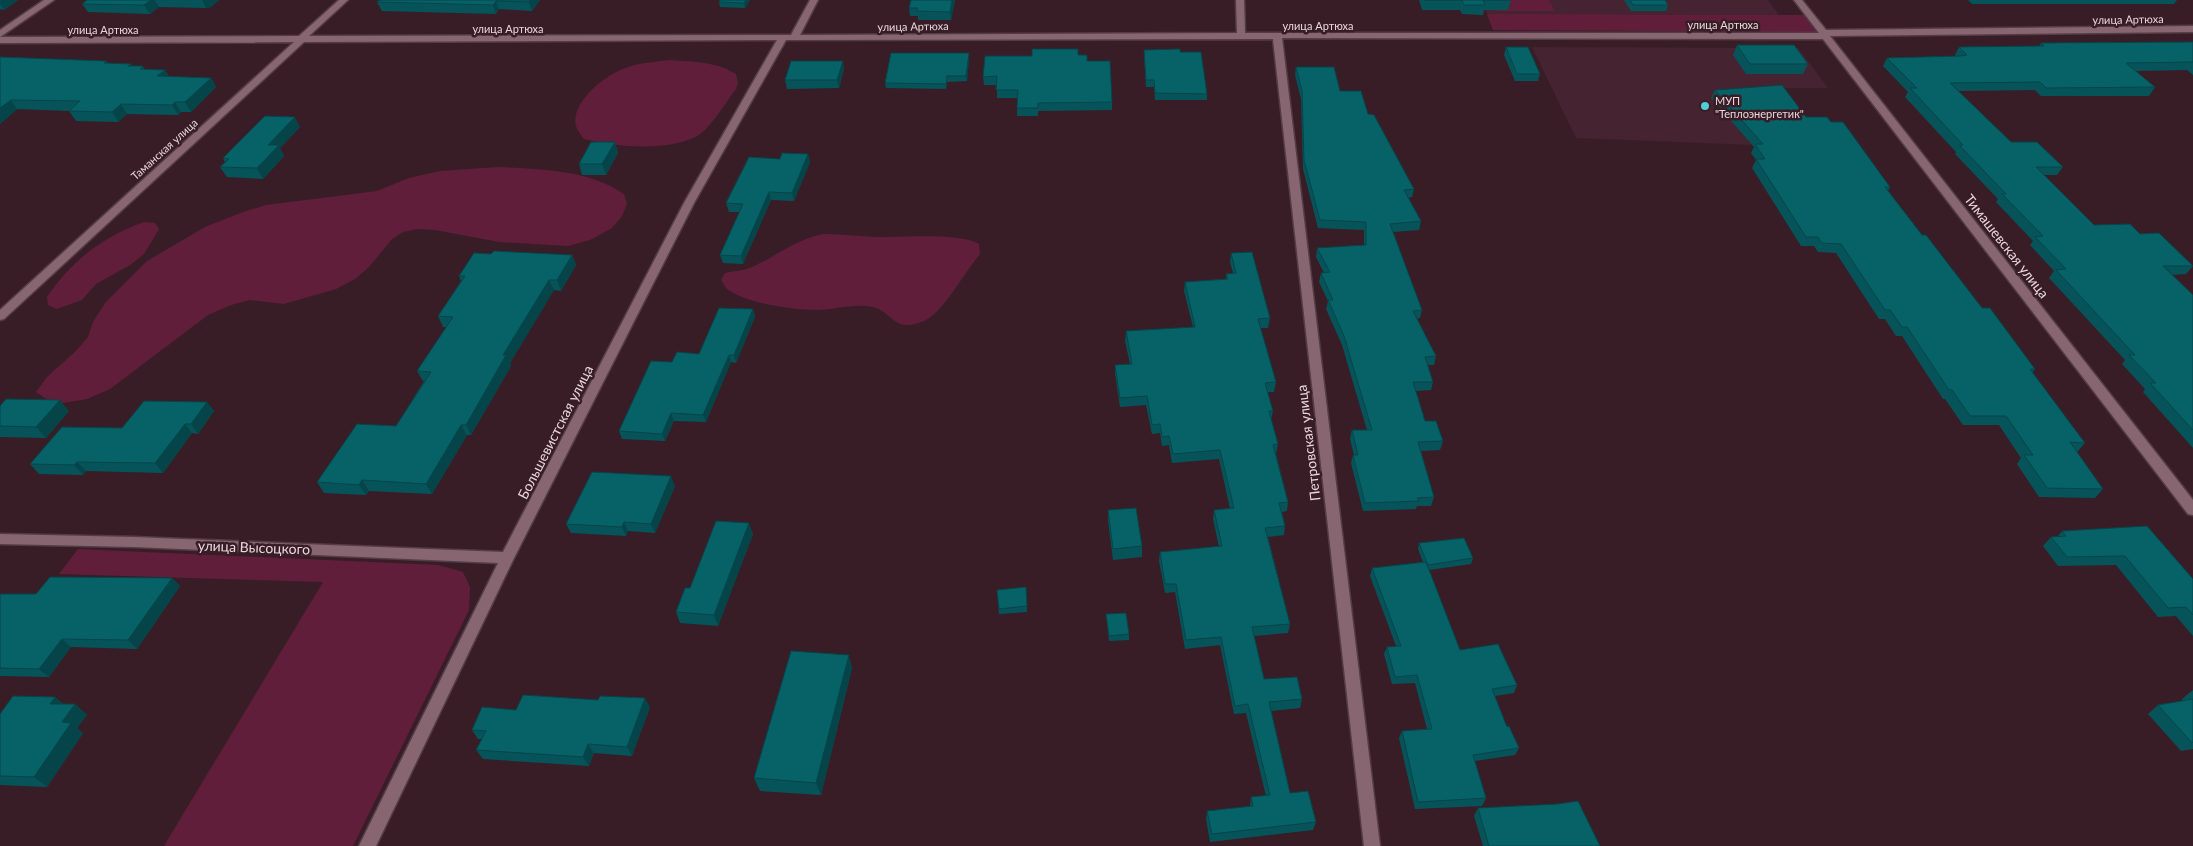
<svg xmlns="http://www.w3.org/2000/svg" width="2193" height="846" font-family="Lato,sans-serif">
<style>
.built{fill:#452330}
.green{fill:#611e3b}
.lines{fill:none;stroke-linecap:round;stroke-linejoin:round}
.minor-casing{stroke:#533c45;stroke-width:3}
.minor{fill:#876671;fill-rule:evenodd}
.wall{fill:#065459}
.shaded-wall{fill:#054549}
.building{fill:#076268;stroke:#054549}
.poi-dot{fill:#52ccd5;stroke:#381d27;stroke-width:2}
.labels{text-anchor:middle;dominant-baseline:central;stroke-width:5;stroke-linejoin:round;paint-order:stroke}
.far-street-label{font-size:11px;fill:#e9d6dc;stroke:#381d27}
.far-poi-label{font-size:11px;fill:#e9d6dc;stroke:#381d27;text-anchor:start}
.street-label{font-size:14px;fill:#e9d6dc;stroke:#381d27}
</style>
<rect width="100%" height="100%" fill="#381d27"/>
<path class="built" d="M1481 0H1768L1779 15 1487 14Z
M1532 47 1798 48 1828 88H1743L1783 146 1576 138Z"/>
<path class="green" d="M1490 0H1549L1555 11H1496Z
M1487 14 1804 15 1816 32 1493 30Z
M669 60C693 62 715 61 736 74L738 83 736 89C726 102 710 129 697 136 666 152 616 147 584 139 581 135 577 130 576 126 570 103 604 76 623 69 637 63 654 62 669 60Z
M499 167C540 169 590 170 624 194L627 204 622 216 612 228 590 240 568 246 499 242 435 230 417 229 403 232 392 239 369 267 355 279 336 289 284 304 250 300 231 305 208 315 110 389 87 399 64 403 49 401 36 392 47 377 76 351 88 337 93 322 105 303 147 261 205 227 243 212 266 205 377 191 409 178 440 171Z
M144 222 155 223 159 229 144 254 130 265 96 284 82 300 57 309 48 305 47 297C71 261 104 236 144 222Z
M823 234C840 234 857 236 874 237 901 238 957 232 979 244L980 254C966 270 943 313 924 321 894 334 893 312 873 307 854 303 835 310 816 310 793 310 745 303 727 289 725 287 723 282 721 280L725 273C733 271 744 271 752 267 777 256 794 240 823 234Z
M78 549 438 565 463 572 470 587 469 610 353 846H164L323 582 59 574Z"/>
<g class="lines">
<g class="minor-casing">
<path id="minor" d="M44 0H54L0 37V30Z
M339 0H348L309 36 791 35 810 0H818L800 35 1237 33 1236 0H1244L1245 33H1819L1794 0H1802L1826 30 2193 26V32L1830 36 2193 500V515L2188 514 1823 39 1282 38 1380 846H1364L1273 39 786 40 694 203 514 558 376 846H359L498 563 134 547 0 544V534L134 537 503 552 684 203 777 40 304 42 4 319 0 320V310L294 42 0 43V37L299 36Z"/>
</g>
<use href="#minor" class="minor"/>
</g>
<path class="wall" d="M0 0H18L4 10 0 9Z
M86 0H219L211 7 206 8 159 7 150 14 88 12 82 4 86 1Z
M540 0 532 11 499 9 496 14 382 11 377 2Z
M720 0H750L745 8 720 7 719 2Z
M955 0 951 20H918V16H910L909 8Z
M1419 0H1511L1508 10H1484L1483 15 1462 14 1460 10H1422Z
M1624 0H1665L1668 5 1666 11H1631Z
M1968 0H2177L2174 4H1972Z
M2193 42V75L2187 70 2135 71 2155 87 2149 96H2041L2035 90 1958 91 2011 142 2063 167 2057 175H2044L2094 225 2140 234 2193 266 2186 274 2171 275 2193 295V448L2143 392 2145 389 2122 364 2125 360 2049 278 2054 271 2030 245 2033 241 1996 202 1998 199 1955 154 1956 152 1905 97 1908 92 1883 66 1887 58 1956 56 1955 55 1959 47 2039 46 2041 43Z
M1737 45 1808 64 1803 74H1746L1733 55Z
M1506 47 1540 74 1538 81H1515L1504 55Z
M1144 50 1180 52 1207 94V100H1155L1154 87H1146L1144 56Z
M969 53V58L967 81 947 82 946 89 886 88 885 83Z
M1078 55 1087 61 1112 102V110L1038 111V116H1017V98H997V85H984L983 77 1032 56Z
M0 57 106 61 108 63 131 64 132 66H143L144 69 169 77 211 78 216 87 191 112H181L178 115 127 114 118 122 76 121 69 111H70L17 109 0 124Z
M1296 67 1340 91 1368 114 1414 189 1412 197 1408 198 1421 221 1419 230 1393 232 1422 310 1420 318 1417 319 1436 356 1434 365H1428L1433 382 1431 390 1416 391 1425 421 1443 441 1440 450 1420 451 1434 497 1431 506H1417L1416 509 1363 511 1351 463 1353 455H1354L1350 439 1352 430H1367L1342 345 1326 309 1328 301 1319 282 1321 273H1324L1316 257 1317 248 1364 245V230L1318 228 1303 169 1301 99 1295 75Z
M844 69 839 88 787 89 785 80Z
M1715 90 1806 117 1831 122 1890 187 1888 191 1922 235 1982 308 2035 369 2032 373 2085 443 2077 452H2076L2103 489 2095 498 2039 497 2017 464 2021 458 1999 425H1963L1945 399H1943L1902 336H1896L1885 319H1879L1836 253 1818 252 1814 246H1801L1752 168 1756 160 1751 153 1754 147 1711 98Z
M300 127 280 148 284 156 263 179 227 177 220 167 225 162 223 158Z
M615 142 618 153 606 175H582L579 164Z
M808 154 810 162 794 201 771 200 743 264 723 263 720 255 740 212H729L726 203 780 159Z
M1231 253 1270 318 1268 328H1260L1276 382 1274 392H1267L1273 411 1271 420 1278 444 1276 454 1288 502 1287 511 1282 512 1285 526 1284 535 1268 537 1290 624 1288 633 1254 636 1264 679 1302 699 1300 708 1271 711 1290 793 1316 822 1313 830 1210 842 1206 819 1207 811 1250 806 1251 797 1266 796 1246 713 1234 714 1220 645 1185 649 1175 592 1165 593 1159 561 1160 552 1219 547 1213 519 1214 510 1230 509 1219 459 1172 463 1169 445 1162 446 1160 433 1152 434 1146 405 1120 407 1115 374V365L1130 364 1125 341 1126 331 1193 327 1184 291 1185 282 1226 279V274L1233 273 1230 262Z
M491 254 572 255 576 265 561 291 554 290 510 363 511 366 471 435H467L432 494 369 491 366 495 324 493 317 482 396 426 424 381H423L417 371 447 327H443L438 316 461 281 459 276Z
M753 309 755 317 736 363 731 362 706 422 674 421 665 441 622 439 619 431 672 362 699 354Z
M207 402 214 411 198 434 192 433 163 473 86 471 83 475 39 474 30 464 122 428Z
M0 406 69 411 46 438 0 437Z
M675 486 655 533 628 531 626 536 571 533 566 524Z
M1108 510 1142 546V557L1113 560 1108 521Z
M2062 531 2193 579V636L2176 616 2158 617 2116 565 2058 566 2043 546 2051 537H2057Z
M753 534 718 626 680 623 676 612 690 588Z
M1419 543 1473 558 1471 564 1429 570 1460 650 1517 685 1514 693 1495 696 1507 727 1519 748 1515 755 1475 761 1486 798 1482 806 1415 809 1399 738 1402 731 1427 729 1415 683 1392 684 1384 654 1387 647 1396 646 1370 576 1372 568 1423 562 1418 549Z
M172 578 180 586 137 649 71 647 49 677 0 676V594H36Z
M1026 587 1027 612 999 614 997 590Z
M1106 614 1129 634V640L1109 641Z
M852 668 821 795 760 791 754 778Z
M2193 690V749L2181 751 2148 714 2158 705 2183 701 2182 699Z
M55 697 63 704H75L87 715 77 728 83 733 47 787 0 785V714Z
M650 707 632 756 594 753 589 766 483 759 476 750 482 739H478L472 730 516 710Z
M1478 808 1600 846H1483L1474 816Z"/>
<path class="shaded-wall" d="M2 0H18L4 10 0 4V1Z
M151 0H155L159 7 150 14 144 5Z
M202 0H219L211 7 206 8Z
M530 0H540L532 11 529 2Z
M746 0H750L745 8 744 3Z
M952 0H955L951 20 950 12Z
M496 1 499 9 496 14 493 5Z
M969 53V58L967 81 966 76Z
M843 61 844 69 839 88 837 80Z
M165 70 171 79 157 76Z
M211 78 216 87 191 112 185 102Z
M11 100 17 109 0 124V108Z
M175 102 181 112 178 115 172 105Z
M121 104 127 114 118 122 112 112Z
M295 117 300 127 280 148 284 156 263 179 257 168 268 145Z
M615 142 618 153 606 175 602 164Z
M808 154 810 162 794 201 792 193Z
M769 192 771 200 743 264 741 256Z
M572 255 576 265 561 291 557 280Z
M549 280 554 290 510 363 511 366 471 435 466 425 503 355Z
M753 309 755 317 736 363 734 355Z
M729 355 731 362 706 422 703 415Z
M60 400 69 411 46 438 36 427Z
M207 402 214 411 198 434 191 424Z
M671 413 674 421 665 441 662 434Z
M185 424 192 433 163 473 155 463Z
M461 425 467 435 432 494 426 484Z
M77 462 86 471 83 475 74 465Z
M671 476 675 486 655 533 651 524Z
M362 480 369 491 366 495 359 485Z
M624 522 628 531 626 536 622 527Z
M749 523 753 534 718 626 714 615Z
M172 578 180 586 137 649 128 640Z
M62 639 71 647 49 677 39 669Z
M849 655 852 668 821 795 816 783Z
M55 697 67 708 50 704Z
M645 698 650 707 632 756 627 747Z
M75 704 87 715 77 728 83 733 47 787 34 777 62 722Z
M588 744 594 753 589 766 583 757Z"/>
<path class="building" d="M87 0H151L144 5 82 4Z
M380 0H530L529 2 496 1 493 5 377 2Z
M720 0H746L744 3 719 2Z
M911 0H952L950 12 917 11 918 8H909Z
M1424 0H1511H1483L1485 5H1464L1462 0Z
M1630 0H1665L1668 5H1633Z
M2193 42V62L2126 63 2155 87 2046 88 2040 82 1950 83 2011 142H2037L2063 167H2036L2094 225 2130 224 2140 234 2159 233 2193 266H2163L2193 295V430L2150 383H2156L2129 355H2135L2056 270 2066 269 2035 237 2043 236 2002 194H2006L1960 146 1963 145 1910 88H1917L1887 58 1960 56 1967 55 1959 47 2044 46 2041 43Z
M1737 45H1794L1808 64H1750Z
M1506 47H1528L1540 74H1517Z
M1032 49H1078V55H1087V61H1110L1112 102 1038 103V108H1017L1018 90H996L997 76 983 77 985 56H1032Z
M1180 49V52H1201L1207 94 1155 93 1154 80H1146L1144 50Z
M891 53H969L966 76H947L946 84 885 83Z
M0 57 106 61 104 63 131 64 128 66H143L140 69 165 70 157 76 211 78 185 102H175L172 105 121 104 112 112 69 111 80 101 11 100 0 108Z
M791 61H843L837 80H785Z
M1296 67H1334L1340 91H1361L1368 114 1374 115 1414 189 1404 190 1421 221 1390 224 1422 310 1413 311 1436 356 1425 357 1433 382H1413L1425 421H1436L1443 441 1418 442 1434 497 1417 498 1419 501 1365 503 1353 455H1358L1352 430H1372L1344 336 1328 300H1333L1321 273 1330 272 1317 248 1366 245V222L1320 220 1304 160 1302 91Z
M1782 85 1806 117H1827L1831 122H1843L1890 187H1885L1922 235H1926L1982 308H1990L2035 369H2030L2085 443 2070 442 2103 489 2047 488 2024 455H2033L2006 416H1970L1952 390H1949L1907 327H1902L1890 310H1885L1841 244 1822 243 1818 237H1806L1756 159H1765L1755 144H1763L1715 90Z
M265 116 295 117 268 145H279L257 168 220 167 229 159 223 158Z
M591 142H615L602 164H579Z
M782 153 808 154 792 193 769 192 741 256 720 255 743 204 726 203 749 157 780 159Z
M494 251 572 255 557 280H549L503 355H506L466 425H461L426 484 362 480 359 485 317 482 357 424 396 426 431 372 417 371 453 317 438 316 465 276H459L474 253 491 254Z
M1252 252 1270 318 1258 319 1276 382 1265 383 1273 411H1269L1278 444 1273 445 1288 502 1279 503 1285 526 1265 528 1290 624 1252 627 1264 679 1297 677 1302 699 1269 702 1290 793 1308 791 1316 822 1212 834 1207 811 1253 806 1251 797 1270 795 1248 704 1235 706 1221 637 1186 640 1176 584H1165L1160 552 1222 546 1214 510 1234 508 1220 450 1173 454 1169 436 1162 437 1160 424 1152 425 1147 396 1120 398 1115 365 1132 364 1126 331 1195 327 1185 282 1228 279 1226 274 1236 273 1231 253Z
M719 308 753 309 734 355H729L703 415 671 413 662 434 619 431 651 361 672 362 677 352 699 354Z
M6 399 60 400 36 427 0 426V406Z
M144 401 207 402 191 424H185L155 463 77 462 74 465 30 464 62 427 122 428Z
M592 472 671 476 651 524 624 522 622 527 566 524Z
M1136 508 1142 546 1113 549 1108 510Z
M716 521 749 523 714 615 676 612 685 588H690Z
M2147 526 2193 579V615L2186 607 2168 608 2125 556 2067 557 2051 537 2066 536 2062 531Z
M1464 538 1473 558 1428 565 1419 543Z
M1426 562 1460 650 1498 644 1517 685 1492 689 1507 727 1509 726 1519 748 1473 755 1486 798 1418 802 1402 731 1432 729 1417 675 1395 677 1387 647 1401 646 1372 568Z
M50 577 172 578 128 640 62 639 39 669 0 668V594H36Z
M1026 587 1027 606 999 609 997 590Z
M1126 613 1129 634 1109 636 1106 614Z
M791 651 849 655 816 783 754 778Z
M523 695 598 700 600 696 645 698 627 747 588 744 583 757 476 750 486 731 472 730 482 707 516 710Z
M13 696 55 697 50 704H75L62 722 71 723 34 777 0 776V714Z
M2193 699V742L2192 743 2158 705Z
M1578 801 1600 846H1489L1478 808 1558 804Z"/>
<circle class="poi-dot" cx="1705" cy="106" r="5"/>
<g class="labels">
<g class="far-street-label">
<text transform="translate(2128 19) rotate(-1)">улица Артюха</text>
<text x="1723" y="24">улица Артюха</text>
<text x="1318" y="25">улица Артюха</text>
<text transform="translate(913 26) rotate(-1)">улица Артюха</text>
<text x="508" y="28">улица Артюха</text>
<text x="103" y="29">улица Артюха</text>
<text transform="translate(164 149) rotate(-42)">Таманская улица</text>
</g>
<g class="far-poi-label">
<text x="1715" y="100">МУП<tspan x="1715" dy="13">"Теплоэнергетик"</tspan></text>
</g>
<g class="street-label">
<text transform="translate(2007 246) rotate(52)">Тимашевская улица</text>
<text transform="translate(555 432) rotate(-63)">Большевистская улица</text>
<text transform="translate(1308 443) rotate(-97)">Петровская улица</text>
<text transform="translate(254 547) rotate(2)">улица Высоцкого</text>
</g>
</g>
</svg>
